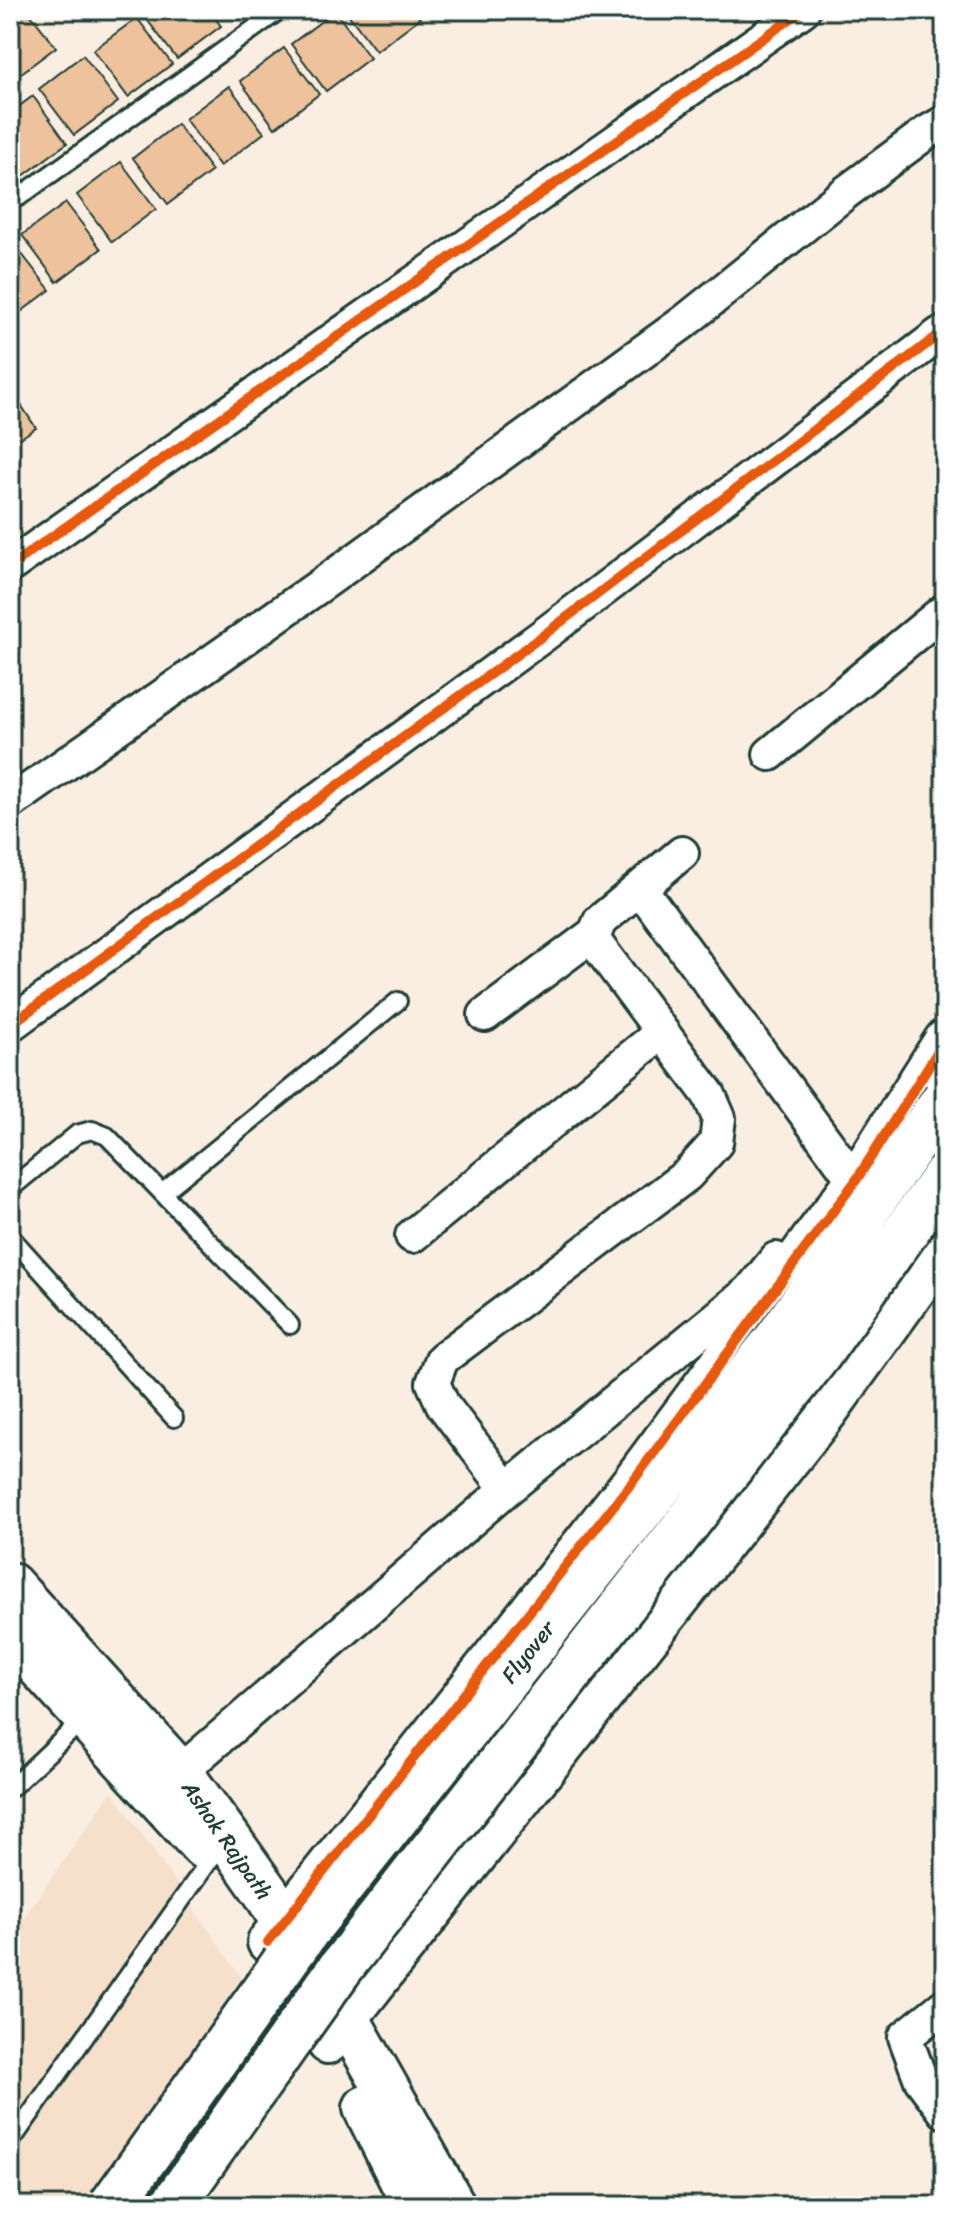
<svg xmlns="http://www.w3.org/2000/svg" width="955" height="2216" font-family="Sriracha,sans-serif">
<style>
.built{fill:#f6e0cc}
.building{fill:#edc29c;stroke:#1f3d34;stroke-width:2}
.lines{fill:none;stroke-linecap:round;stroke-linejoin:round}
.service-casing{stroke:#1f3d34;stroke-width:22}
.minor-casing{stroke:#1f3d34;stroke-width:38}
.tertiary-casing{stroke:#1f3d34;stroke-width:46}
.primary-casing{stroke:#1f3d34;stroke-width:50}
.service{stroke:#fff;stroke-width:16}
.minor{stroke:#fff;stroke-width:32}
.tertiary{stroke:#fff;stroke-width:40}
.primary{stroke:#fff;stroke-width:44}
.primary-bridge-casing{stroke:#1f3d34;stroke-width:50;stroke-linecap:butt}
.primary-bridge{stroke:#fff;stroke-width:44}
.cycleway-casing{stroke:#fff;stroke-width:15}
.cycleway{stroke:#e8590c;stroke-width:10}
.labels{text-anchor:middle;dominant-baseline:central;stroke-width:7;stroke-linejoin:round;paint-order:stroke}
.street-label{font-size:22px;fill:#1f3d34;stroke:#fff}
</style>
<rect width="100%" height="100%" fill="#faede1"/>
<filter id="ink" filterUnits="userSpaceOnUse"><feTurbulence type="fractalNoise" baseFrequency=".0125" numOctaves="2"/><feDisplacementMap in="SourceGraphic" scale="16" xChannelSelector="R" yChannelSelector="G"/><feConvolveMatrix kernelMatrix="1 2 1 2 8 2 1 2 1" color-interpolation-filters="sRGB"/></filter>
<g filter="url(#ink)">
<path class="built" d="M112 1791 241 1977 89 2206H10V1938Z"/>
<path class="building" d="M10 10H27L56 47 12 80 10 78Z
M146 10H209L221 26 177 59 142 13Z
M345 10H414L420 18 376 51Z
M335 11 370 58 326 91 291 44Z
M137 18 172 64 128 97 93 50Z
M284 48 319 94 275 128 240 81Z
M83 55 118 102 74 135 39 89Z
M229 86 264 133 220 166 185 119Z
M33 96 67 143 23 176 10 159V113Z
M177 124 212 171 168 204 133 158Z
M121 162 156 209 112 242 77 195Z
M66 203 101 249 57 282 22 235Z
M14 244 50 290 10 320V247Z
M10 388 36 428 10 445Z"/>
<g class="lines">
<g class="service-casing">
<path id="service" d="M19 197 280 10
M10 1189 77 1134 92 1130 107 1136 290 1325
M162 1193 398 1001
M10 1236 174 1418
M10 1789 84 1719
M10 2143 212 1857"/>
</g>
<g class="minor-casing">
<path id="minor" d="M10 566 803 10
M770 754 945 610
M10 803 328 580 684 322 845 193 926 133 945 122
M640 888 848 1172
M485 1015 595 933
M10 1025 545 634 940 334
M412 1236 662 1032
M507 1489 443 1405 433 1383 442 1359 687 1175 716 1143 719 1118 709 1095 595 942V933L600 921 682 853
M179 1773 507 1489 750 1291 776 1259
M945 2005 905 2037 921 2080 945 2112"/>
</g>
<g class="tertiary-casing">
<path id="tertiary" d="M268 1942 633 1481 857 1179 945 1040
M328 2043 826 1413 945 1248"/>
</g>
<g class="primary-casing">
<path id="primary" d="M10 1585 183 1777 227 1837 267 1894 284 1923 347 2019 453 2206
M10 1634 203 1846
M366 2108 415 2206"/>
</g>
<use href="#service" class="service"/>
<use href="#minor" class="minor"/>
<use href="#tertiary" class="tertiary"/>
<use href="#primary" class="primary"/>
<g class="primary-bridge-casing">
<path id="primary-bridge" d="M111 2206 308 1929 777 1339 945 1098
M172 2206 339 1970 819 1354 945 1176"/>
</g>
<use href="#primary-bridge" class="primary-bridge"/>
<g class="cycleway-casing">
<path id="cycleway" d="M10 566 803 10
M10 1025 545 634 940 334
M268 1942 633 1481 857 1179 945 1040"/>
</g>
<use href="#cycleway" class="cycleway"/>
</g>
</g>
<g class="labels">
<g class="street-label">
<text transform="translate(528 1652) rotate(-52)">Flyover</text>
<text transform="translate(227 1840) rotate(55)">Ashok Rajpath</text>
</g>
</g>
<rect width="955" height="2216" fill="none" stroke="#fff" stroke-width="40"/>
<rect x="20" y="20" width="915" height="2176" fill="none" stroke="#1f3d34" stroke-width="3" filter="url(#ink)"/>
</svg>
